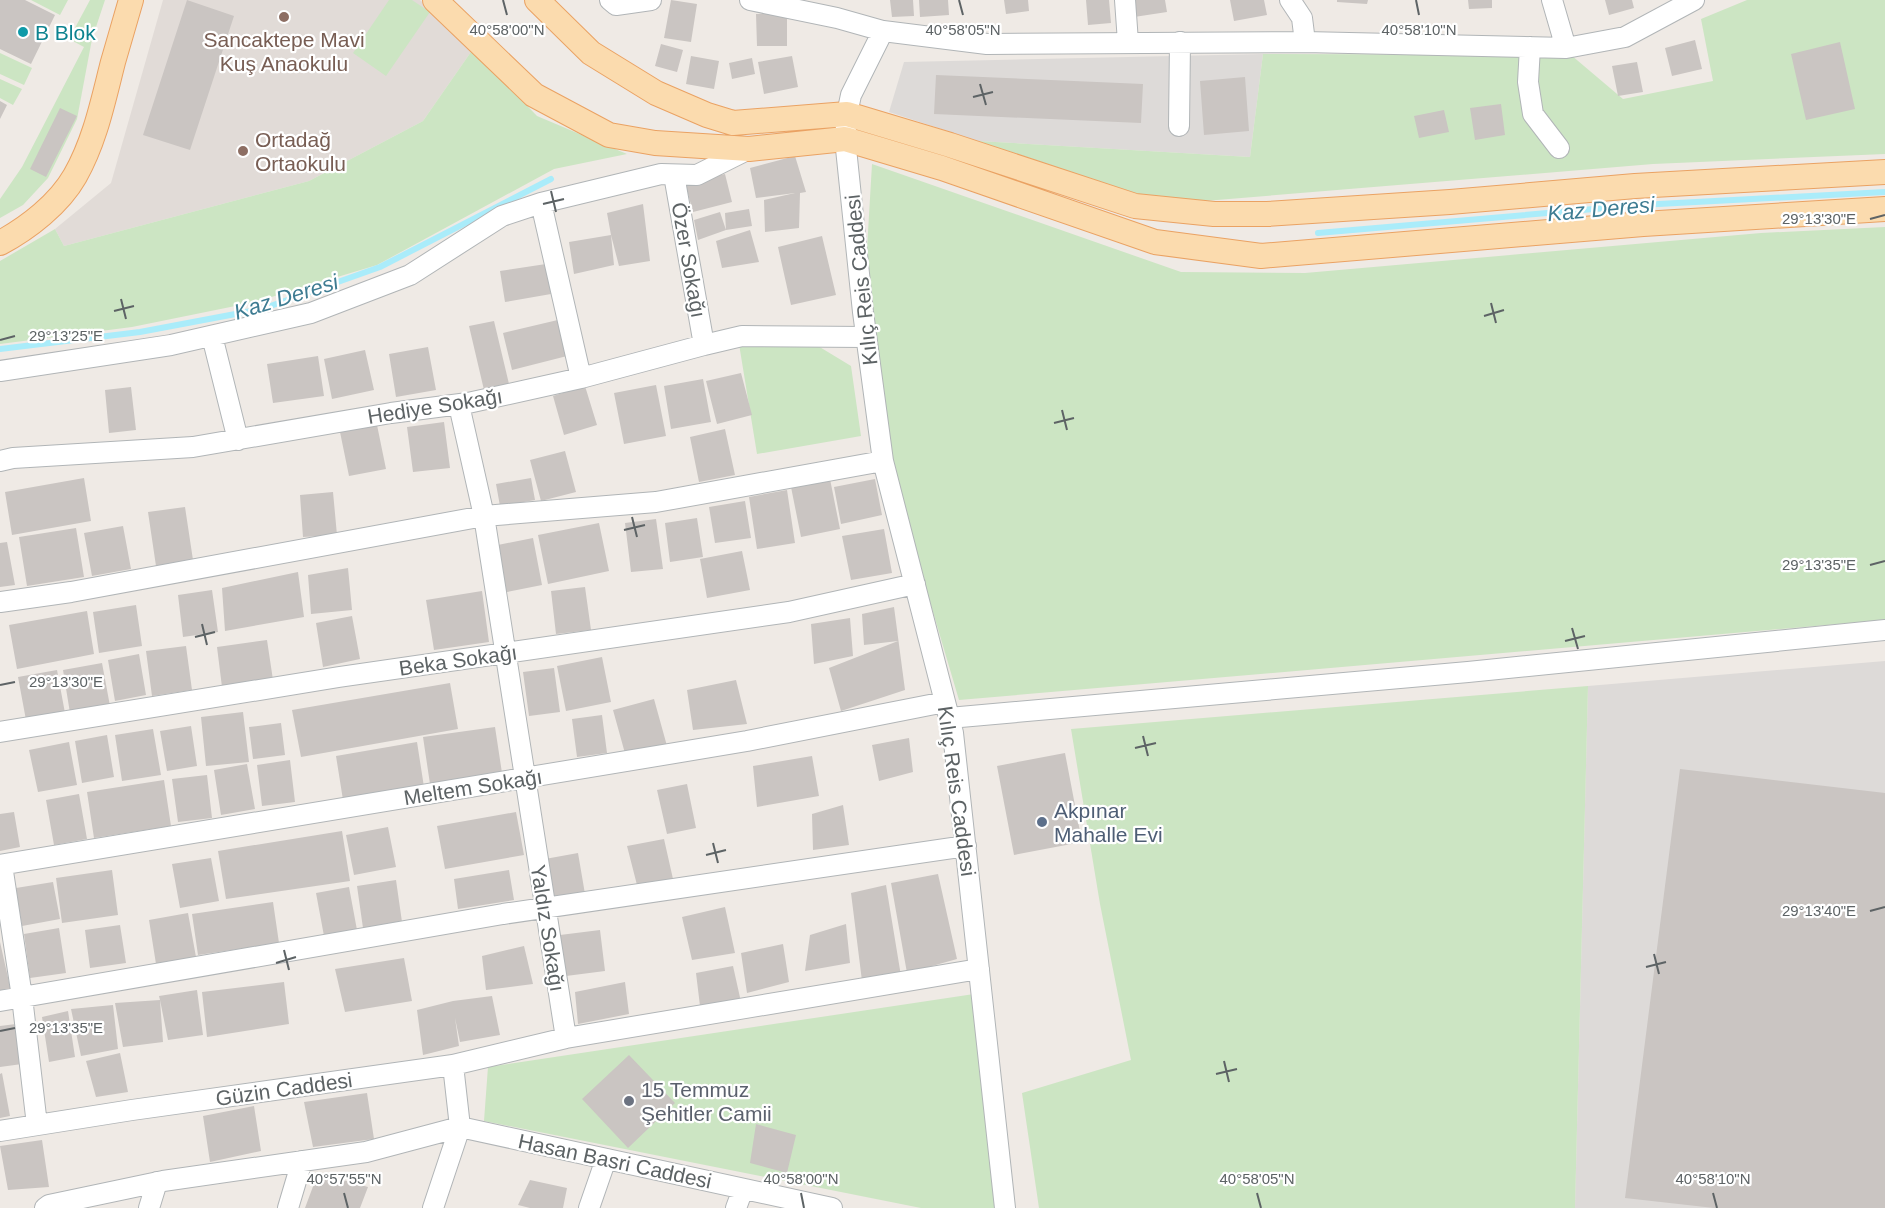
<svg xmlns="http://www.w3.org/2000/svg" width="1885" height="1208" font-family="Helvetica,sans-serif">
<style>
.industrial{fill:#dddad8}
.education{fill:#e1dbd7}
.green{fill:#cce5c3}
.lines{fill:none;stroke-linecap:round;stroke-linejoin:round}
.stream{stroke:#aaecfa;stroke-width:6}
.building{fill:#cac5c2}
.minor-casing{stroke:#b1b5b7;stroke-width:22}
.major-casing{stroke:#eaa263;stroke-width:26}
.minor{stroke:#fff;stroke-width:20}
.major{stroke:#fbdbae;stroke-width:24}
.ticks{fill:none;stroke:#5d6365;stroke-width:2}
.education-dot{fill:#8d6e63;stroke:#fff;stroke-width:2}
.culture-dot{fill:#0f9aa8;stroke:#fff;stroke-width:2}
.service-dot{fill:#5c6f8a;stroke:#fff;stroke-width:2}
.worship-dot{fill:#6b7280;stroke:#fff;stroke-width:2}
.labels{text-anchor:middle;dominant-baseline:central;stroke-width:4.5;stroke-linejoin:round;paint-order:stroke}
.culture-label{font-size:21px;fill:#0d838f;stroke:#fff;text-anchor:start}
.education-label{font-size:21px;fill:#785e54;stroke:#fff}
.street-label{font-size:21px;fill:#5d6365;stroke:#fff}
.service-label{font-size:21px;fill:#4e5e75;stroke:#fff;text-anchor:start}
.worship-label{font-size:21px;fill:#5b616d;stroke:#fff;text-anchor:start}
.water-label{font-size:22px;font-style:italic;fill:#3e7c92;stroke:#fff}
.ticks-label{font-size:15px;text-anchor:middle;fill:#5d6365;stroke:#fff;stroke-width:4.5;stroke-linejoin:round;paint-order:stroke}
</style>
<rect width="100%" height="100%" fill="#efeae5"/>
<path class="industrial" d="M1263 54 1250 157 978 141 889 112 904 62Z
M1885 661V1208H1575L1588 686Z"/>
<path class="education" d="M163 0H420L473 49 423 121 309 181 64 246 55 229 111 183Z"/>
<path class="green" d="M31 0H68L60 15Z
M90 0H105L92 39 77 119 48 178 23 205 0 218V199L22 167 84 47 69 39Z
M389 0H412L430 12 386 76 353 53Z
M1747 0H1885V154L1653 164 1168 204 978 141 1250 157 1263 54 1571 55 1623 99 1713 81 1701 19Z
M473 49 537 116 627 154 554 169 377 265 255 302 132 327 0 344V261L55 229 64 246 309 181 423 121Z
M0 53 32 68 24 85 0 74Z
M0 79 22 89 13 105 0 98Z
M872 164 1181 272 1305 273 1761 233 1885 227V620L959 700 889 463 867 249Z
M739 344 818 346 851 366 861 436 757 454Z
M1588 686 1575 1208H1039L1022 1093 1131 1060 1100 904 1071 729Z
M974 994 999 1208H921L484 1121 488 1067Z"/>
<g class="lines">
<path class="stream" d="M1318 233 1640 205 1885 192
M0 349 140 332 262 309 380 267 551 179"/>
</g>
<path class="building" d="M0 0H25L55 15 31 64 0 49Z
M187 0 234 16 190 150 143 135Z
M671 0 697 4 691 42 664 38Z
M890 0H913L914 16 892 17Z
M919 0H948L949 15 920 17Z
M1004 0H1028L1029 11 1006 14Z
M1086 0H1109L1111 23 1088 25Z
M1132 0H1165L1167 12 1134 17Z
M1230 0H1264L1267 15 1234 21Z
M1337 0H1368L1367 4 1337 2Z
M1468 0H1492V8L1469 9Z
M1605 0H1632L1634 8 1609 15Z
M756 14H787V46H757Z
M1695 40 1702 69 1672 76 1665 48Z
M1840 42 1855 109 1806 120 1791 54Z
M661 44 683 50 677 72 655 66Z
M691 56 719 61 714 89 686 84Z
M792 56 798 87 764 94 758 62Z
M752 58 755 74 732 79 729 63Z
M1637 62 1643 92 1618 96 1612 66Z
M936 75 1143 84 1141 123 934 114Z
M1245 77 1249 131 1204 135 1200 81Z
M0 101 7 105 0 119Z
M1501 104 1505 135 1475 140 1470 108Z
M60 108 77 116 46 177 30 169Z
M1444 110 1449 132 1419 138 1414 116Z
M795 156 806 192 800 193 799 228 765 232 764 200 795 193 756 198 750 168Z
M725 174 732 202 693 212 685 183Z
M643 204 650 261 619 266 611 235 614 265 574 274 569 242 611 235 607 213Z
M749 209 752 226 726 230 698 240 694 220 720 212 726 230 725 213Z
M750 230 759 262 722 268 716 241Z
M822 236 836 295 791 305 778 247Z
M546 264 551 294 505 302 500 271Z
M562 319 571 355 512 370 503 333Z
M494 321 509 384 484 390 469 326Z
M428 347 436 390 396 397 389 354Z
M365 350 374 390 332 399 324 359Z
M318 356 324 396 273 403 267 364Z
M741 373 752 415 717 424 706 381Z
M703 379 711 422 671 429 664 386Z
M656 385 666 436 624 444 614 393Z
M585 386 597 425 564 435 553 396Z
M131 387 136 430 109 433 105 390Z
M444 422 450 468 413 472 407 427Z
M377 425 386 469 349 476 340 432Z
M725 429 735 475 699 482 690 437Z
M565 451 576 492 541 501 530 460Z
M84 478 91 521 12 535 5 492Z
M531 478 535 500 500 506 496 484Z
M830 479 840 529 801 537 791 487Z
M875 479 882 515 841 524 834 487Z
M787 490 795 543 757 549 749 497Z
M333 492 337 535 303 537 300 495Z
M745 501 751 538 715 543 709 507Z
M185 507 193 560 156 566 148 512Z
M697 518 703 557 670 562 665 523Z
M656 519 663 569 631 572 625 523Z
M599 523 609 571 548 584 538 535Z
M123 526 131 569 92 576 84 533Z
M76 528 84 577 27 586 19 537Z
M884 529 892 573 851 580 842 536Z
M533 538 542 585 502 593 493 546Z
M7 542 15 585 0 587V543Z
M742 551 750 590 707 598 700 559Z
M348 568 352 610 311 614 308 575Z
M298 572 304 617 225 631 222 588Z
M585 587 591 630 556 634 551 591Z
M212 590 218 632 183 637 178 595Z
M482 591 489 642 434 650 426 600Z
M136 605 142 646 99 653 93 612Z
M894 607 905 690 841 711 829 668 898 641 864 645 862 614Z
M87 611 94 654 17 669 9 625Z
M352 616 360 659 323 667 316 623Z
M850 618 853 656 814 664 811 624Z
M267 640 273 680 222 687 217 647Z
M186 646 192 690 152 696 146 651Z
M139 654 146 695 115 701 108 660Z
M602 657 611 702 566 711 557 666Z
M102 663 110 706 70 713 63 670Z
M554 668 560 712 529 716 523 672Z
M57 670 65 713 26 720 18 677Z
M736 680 747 724 693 730 687 690Z
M450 683 458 729 301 757 292 710Z
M654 699 667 746 626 757 613 710Z
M243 712 249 762 206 766 201 717Z
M602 715 607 753 577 757 572 719Z
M281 723 285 755 253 759 249 727Z
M191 726 197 766 167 771 160 731Z
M495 727 502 773 430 784 423 737Z
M153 729 161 775 122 781 115 735Z
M107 735 114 777 82 783 75 741Z
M909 738 913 772 879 781 872 745Z
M69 742 77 785 38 792 29 750Z
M417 742 424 787 343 800 336 756Z
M1065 753 1082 842 1014 855 997 766Z
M812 756 819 796 757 807 753 766Z
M290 760 295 802 262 806 257 765Z
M247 764 255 809 221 815 214 770Z
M1680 769 1885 793V1208H1714L1625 1198Z
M207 775 212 818 178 822 172 779Z
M164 780 171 826 94 838 87 792Z
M687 784 696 828 667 834 657 790Z
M79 794 87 839 54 845 46 800Z
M843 805 849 845 813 850 812 814Z
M14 812 20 847 0 851V814Z
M516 812 524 855 445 869 437 826Z
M388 827 396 867 354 875 346 835Z
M342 831 350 881 226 899 218 851Z
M664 839 673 879 637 885 627 846Z
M578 853 585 894 551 899 545 859Z
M211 858 219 901 180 908 172 864Z
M112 870 118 915 62 923 56 878Z
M509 870 514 900 458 909 454 879Z
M938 874 957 959 907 973 891 883Z
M396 880 402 922 363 928 357 886Z
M53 882 60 919 22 926 16 888Z
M886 885 901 976 862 981 851 893Z
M349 887 357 930 324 936 316 893Z
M273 902 279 943 198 955 192 914Z
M725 907 735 953 692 960 682 917Z
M188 913 196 957 156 964 149 920Z
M846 924 850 963 805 971 810 935Z
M120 925 126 963 90 968 85 930Z
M59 928 66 973 30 978 24 934Z
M600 930 605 971 566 976 560 935Z
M0 942 11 991 0 993Z
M783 944 789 982 747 993 741 953Z
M524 946 533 984 486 990 482 956Z
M404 958 412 1001 345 1012 335 969Z
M733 966 741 1002 700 1006 696 973Z
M284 982 289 1024 207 1037 202 992Z
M625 982 629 1014 578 1024 575 992Z
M197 990 203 1035 168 1040 160 1000 163 1042 123 1047 115 1003 160 1000 159 996Z
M492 996 500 1035 460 1042 455 1018 459 1046 423 1055 417 1010 453 1001Z
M113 1005 118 1049 81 1056 71 1009Z
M68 1011 75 1057 49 1062 42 1017Z
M16 1024 22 1064 0 1067V1026Z
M120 1053 128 1092 96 1097 86 1061Z
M629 1055 675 1103 628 1148 582 1099Z
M2 1073 10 1116 0 1118V1074Z
M367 1093 374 1139 313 1147 304 1102Z
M254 1106 261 1151 210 1162 203 1116Z
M756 1124 796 1135 787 1173 750 1163Z
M42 1140 49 1187 8 1190 0 1146Z
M318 1173 368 1187 360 1208H305Z
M530 1180 567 1188 563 1208H530L518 1205Z"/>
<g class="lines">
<g class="minor-casing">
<path id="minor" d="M610 0 616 5 651 0
M750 0 837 18 883 31
M1125 0 1128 42
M1290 0 1302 18 1305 42
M1552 0 1566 48
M1530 47 1528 82 1533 114 1559 148
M1179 126 1180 42
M674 175 704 345
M541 203 581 378
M212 336 238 440
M0 371 171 345 311 313 410 275 502 216 541 203 661 174 697 175 749 149
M459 405 484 516 566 1038 979 969
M0 461 13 458 193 447 391 413 468 403 581 378 704 345 742 336 866 337
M0 602 71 592 484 516 656 502 883 461
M949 718 1468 672 1885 630
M0 732 339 677 789 612 915 584
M0 865 747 741 945 702
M2 865 22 997 37 1125
M0 1001 503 914 966 846
M453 1065 460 1127 832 1208
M0 1131 132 1110 453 1065 566 1038
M45 1208 49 1205 163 1181 366 1152 460 1127 433 1208
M149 1208 157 1182
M288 1208 302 1161
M589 1208 606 1159
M736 1208 743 1189
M1005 1208 953 733 883 461 863 312 845 139 847 114 851 95 883 31 987 44 1305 42 1566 48 1625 37 1694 0"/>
</g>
<g class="major-casing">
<path id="major" d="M435 0 534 95 609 135 655 143 749 149 845 139 942 168 1155 242 1261 256 1643 224 1885 209
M537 0 591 53 656 93 707 115 733 123 847 114 950 145 1135 206 1214 214H1267L1450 202 1635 186 1885 172
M0 243C28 228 59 204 75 176 95 141 103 101 113 62 119 41 125 21 131 0"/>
</g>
<use href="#minor" class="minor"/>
<use href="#major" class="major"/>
</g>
<path class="ticks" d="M503 0 507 15M959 0 963 15M1416 0 1419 15M980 84 986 105M973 97 993 92M551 191 556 212M543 204 564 199M1870 219 1885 215M121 299 126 319M1491 303 1496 323M114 311 134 306M1484 316 1504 310M0 340 15 336M1062 410 1067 430M1054 423 1074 418M632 517 637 537M624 530 645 525M1870 565 1885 561M202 624 207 645M1572 628 1578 649M195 637 215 632M1565 641 1585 636M0 685 15 682M1143 736 1148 756M1135 748 1156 743M713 843 718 863M706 855 726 850M1870 911 1885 907M284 950 289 970M1654 954 1659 974M276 963 296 957M1646 967 1666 962M0 1031 15 1028M1224 1061 1229 1082M1216 1074 1237 1069M344 1193 348 1208M801 1193 804 1208M1257 1193 1261 1208M1713 1193 1717 1208"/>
<g class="education-dot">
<circle cx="284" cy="17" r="6"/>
<circle cx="243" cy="151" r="6"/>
</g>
<circle class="culture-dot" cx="23" cy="32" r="6"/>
<circle class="service-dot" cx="1042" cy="822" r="6"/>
<circle class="worship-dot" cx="629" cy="1101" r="6"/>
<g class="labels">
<g class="culture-label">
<text x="35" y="32">B Blok</text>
</g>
<g class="education-label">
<text x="284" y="39">Sancaktepe Mavi<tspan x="284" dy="24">Kuş Anaokulu</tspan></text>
<text x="255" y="139" text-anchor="start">Ortadağ<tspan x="255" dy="24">Ortaokulu</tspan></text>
</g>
<g class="street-label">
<text transform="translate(689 260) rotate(80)">Özer Sokağı</text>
<text transform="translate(861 280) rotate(-96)">Kılıç Reis Caddesi</text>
<text transform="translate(435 406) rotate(-9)">Hediye Sokağı</text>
<text transform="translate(458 660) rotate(-8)">Beka Sokağı</text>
<text transform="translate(473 787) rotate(-9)">Meltem Sokağı</text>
<text transform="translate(957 791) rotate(82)">Kılıç Reis Caddesi</text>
<text transform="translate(548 928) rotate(81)">Yaldız Sokağı</text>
<text transform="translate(284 1089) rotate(-8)">Güzin Caddesi</text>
<text transform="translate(615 1161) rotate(12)">Hasan Basri Caddesi</text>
</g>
<g class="service-label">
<text x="1054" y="810">Akpınar<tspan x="1054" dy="24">Mahalle Evi</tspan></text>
</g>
<g class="worship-label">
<text x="641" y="1089">15 Temmuz<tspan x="641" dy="24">Şehitler Camii</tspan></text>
</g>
<g class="water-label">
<text transform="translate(1601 209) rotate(-5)">Kaz Deresi</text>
<text transform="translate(286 297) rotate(-17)">Kaz Deresi</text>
</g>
</g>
<g class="ticks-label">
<text x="507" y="35">40°58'00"N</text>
<text x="963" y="35">40°58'05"N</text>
<text x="1419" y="35">40°58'10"N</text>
<text x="1819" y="224">29°13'30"E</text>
<text x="66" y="341">29°13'25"E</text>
<text x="1819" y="570">29°13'35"E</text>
<text x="66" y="687">29°13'30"E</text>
<text x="1819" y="916">29°13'40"E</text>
<text x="66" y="1033">29°13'35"E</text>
<text x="344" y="1184">40°57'55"N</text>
<text x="801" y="1184">40°58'00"N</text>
<text x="1257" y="1184">40°58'05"N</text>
<text x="1713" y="1184">40°58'10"N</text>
</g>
</svg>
